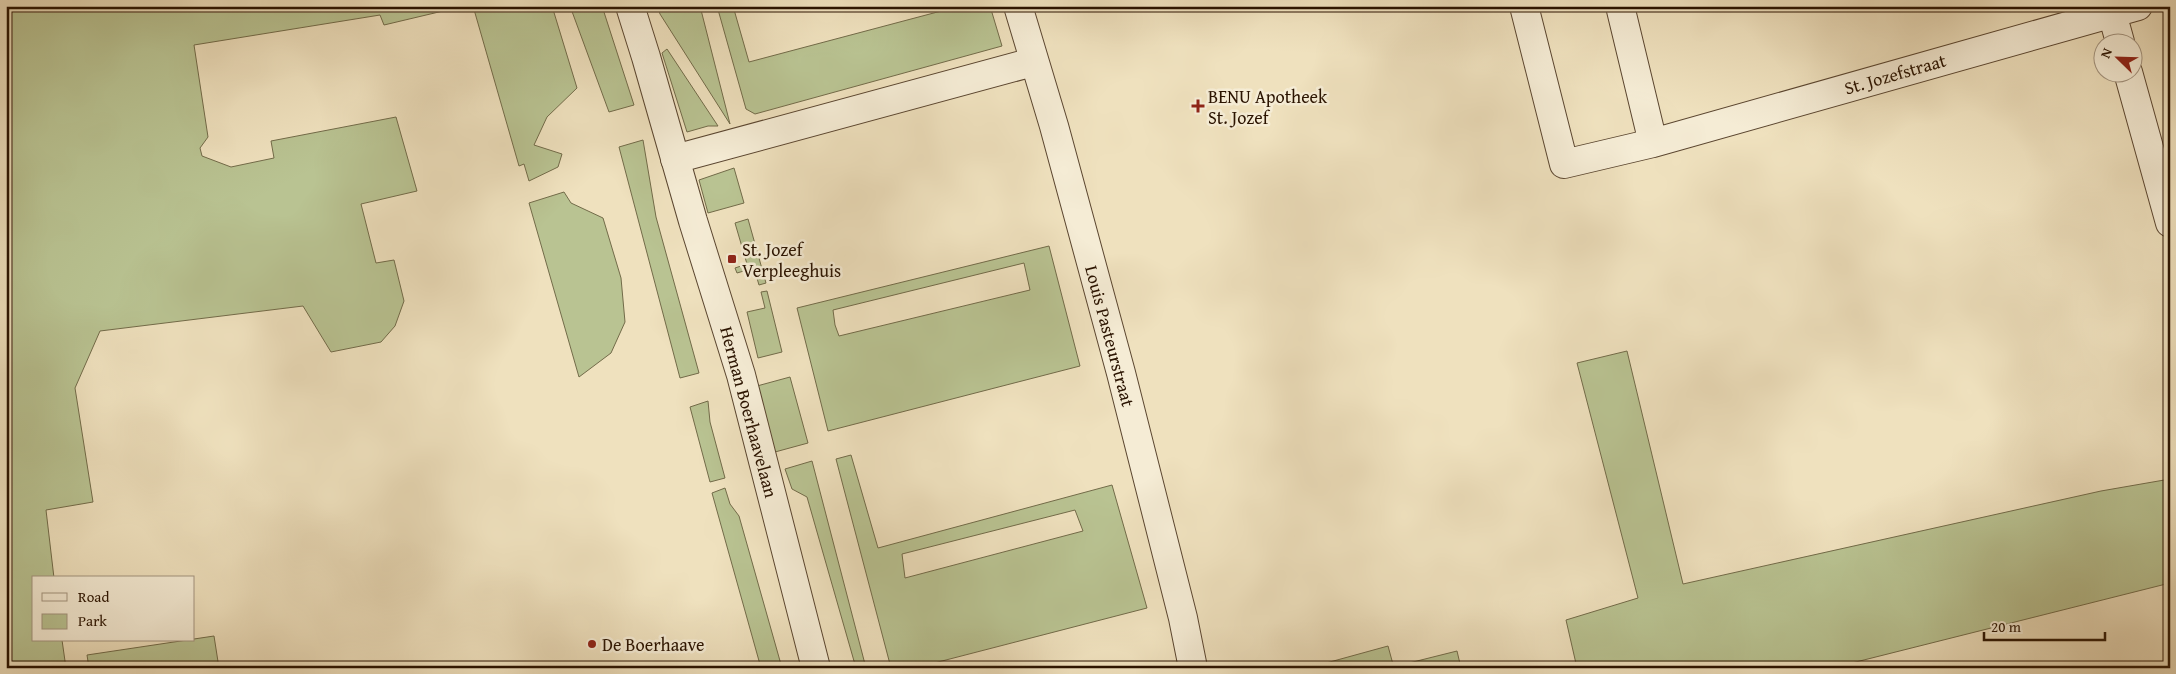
<svg xmlns="http://www.w3.org/2000/svg" width="2176" height="674" font-family="'Gentium Book Plus',serif">
<style>
.green{fill:#b9c392;stroke:#726b49;fill-rule:evenodd}
.lines{fill:none;stroke-linecap:round;stroke-linejoin:round}
.minor-casing{stroke:#5b4630;stroke-width:30}
.tertiary-casing{stroke:#5b4630;stroke-width:30}
.minor{stroke:#f5ecd5;stroke-width:28}
.tertiary{stroke:#f5ecd5;stroke-width:28}
.poi-dot{fill:#8f2418;stroke:#f5ecd5;stroke-width:2}
.labels{text-anchor:middle;dominant-baseline:central;stroke-width:5;stroke-linejoin:round;paint-order:stroke}
.street-label{font-size:18px;fill:#2a1300;stroke:#f5ecd5}
.poi-label{font-size:18px;fill:#2a1300;stroke:#f5ecd5;text-anchor:start}
</style>
<rect width="100%" height="100%" fill="#efe1be"/>
<filter id="stains"><feTurbulence type="fractalNoise" baseFrequency=".004" numOctaves="4"/><feColorMatrix values="0 0 0 0 .2 0 0 0 0 .09 0 0 0 0 .02 0 0 0 .5 -.17"/></filter>
<radialGradient id="worn" r=".72"><stop offset=".6" stop-color="#630" stop-opacity="0"/><stop offset="1" stop-color="#630" stop-opacity=".3"/></radialGradient>
<path class="green" d="M6 6H464L384 25 380 15 194 45 208 137 200 148 202 156 231 167 274 158 271 141 396 117 417 191 361 204 376 263 394 260 404 301 395 326 381 342 331 352 303 306 100 331 75 388 93 502 46 510 54 578H34V640H62L66 668H6Z
M473 6H552L577 88 547 117 534 145 562 154 558 167 529 181 524 164 519 166Z
M570 6H602L634 105 609 112Z
M657 6H700L730 124 660 14Z
M717 6H733L749 62 960 6H990L1002 46 755 114 746 109Z
M667 49 718 126H708L687 132 662 53Z
M643 140 656 217 699 373 680 378 619 147Z
M734 168 744 203 708 213 699 180Z
M564 192 571 203 603 218 621 278 625 322 611 353 579 377 529 203Z
M748 219 766 283 759 285 754 268 737 273 735 268 747 264 735 223Z
M1049 246 1080 366 828 431 797 308ZM1024 263 1030 290 839 336 835 325 833 310Z
M767 291 782 352 758 358 747 312 765 308 761 292Z
M1627 351 1683 584 2101 491 2170 479V583L1832 668H1577L1566 620 1638 598 1577 363Z
M790 377 808 443 775 452 757 386Z
M708 401 710 422 725 478 710 482 690 407Z
M851 455 878 548 1112 485 1147 608 915 668H891L836 459ZM1075 510 1083 531 905 578 902 554Z
M812 461 866 668H856L807 497 792 489 785 469Z
M725 488 730 504 739 516 782 668H761L712 493Z
M214 636 219 668H89L87 655Z
M1388 646 1394 668H1308Z
M1457 651 1461 668H1406L1405 664Z"/>
<g class="lines">
<g class="minor-casing">
<path id="minor" d="M1018 6 1054 126 1121 373 1183 618 1193 668
M1524 6 1564 164 1653 143 1620 6
M2112 13 2120 42
M2128 72 2170 223
M1653 143 2138 6
M675 159 1033 62"/>
</g>
<g class="tertiary-casing">
<path id="tertiary" d="M630 6 646 57 693 221 741 375 816 668"/>
</g>
<use href="#minor" class="minor"/>
<use href="#tertiary" class="tertiary"/>
</g>
<g class="poi-dot">
<path d="M1195.5 98.5h5v5h5v5h-5v5h-5v-5h-5v-5h5z"/>
<rect x="727" y="254" width="10" height="10" rx="2.5"/>
<circle cx="592" cy="644" r="5"/>
</g>
<g class="labels">
<g class="street-label">
<text transform="translate(1895 74) rotate(-16)">St. Jozefstraat</text>
<text transform="translate(1110 336) rotate(75)">Louis Pasteurstraat</text>
<text transform="translate(749 412) rotate(75)">Herman Boerhaavelaan</text>
</g>
<g class="poi-label">
<text x="1208" y="96">BENU Apotheek<tspan x="1208" dy="21">St. Jozef</tspan></text>
<text x="742" y="249">St. Jozef<tspan x="742" dy="21">Verpleeghuis</tspan></text>
<text x="602" y="644">De Boerhaave</text>
</g>
</g>
<rect width="2176" height="674" fill="none" stroke="#efe1be" stroke-width="25"/>
<rect x="8" y="8" width="2161" height="659" fill="none" stroke="#2a1300" stroke-width="2.5"/>
<rect x="12" y="12" width="2151" height="649" fill="none" stroke="#2a1300"/>
<rect x="32" y="576" width="162" height="65" fill="#f5ecd5" stroke="#a49580"/>
<rect x="42" y="593" width="25" height="8" fill="#f5ecd5" stroke="#a49580"/>
<text x="78" y="602" font-size="15" fill="#2a1300">Road</text>
<rect x="42" y="614" width="25" height="15" fill="#b9c392" stroke="#a49580"/>
<text x="78" y="626" font-size="15" fill="#2a1300">Park</text>
<g transform="translate(2118 58) rotate(293)"><circle r="24" fill="#f5ecd5" stroke="#a49580"/>
<path d="M0-4L9 19L0 12L-9 19Z" fill="#8f2418"/>
<text y="-8" font-size="14" font-weight="bold" text-anchor="middle" fill="#2a1300">N</text>
</g>
<path d="M1984 632v8h121v-8" fill="none" stroke="#2a1300" stroke-width="2.5"/>
<text x="1991" y="632" font-size="15" fill="#2a1300" stroke="#f5ecd5" stroke-width="4" paint-order="stroke">20 m</text>
<rect width="100%" height="100%" filter="url(#stains)"/>
<rect width="100%" height="100%" fill="url(#worn)"/>
</svg>
